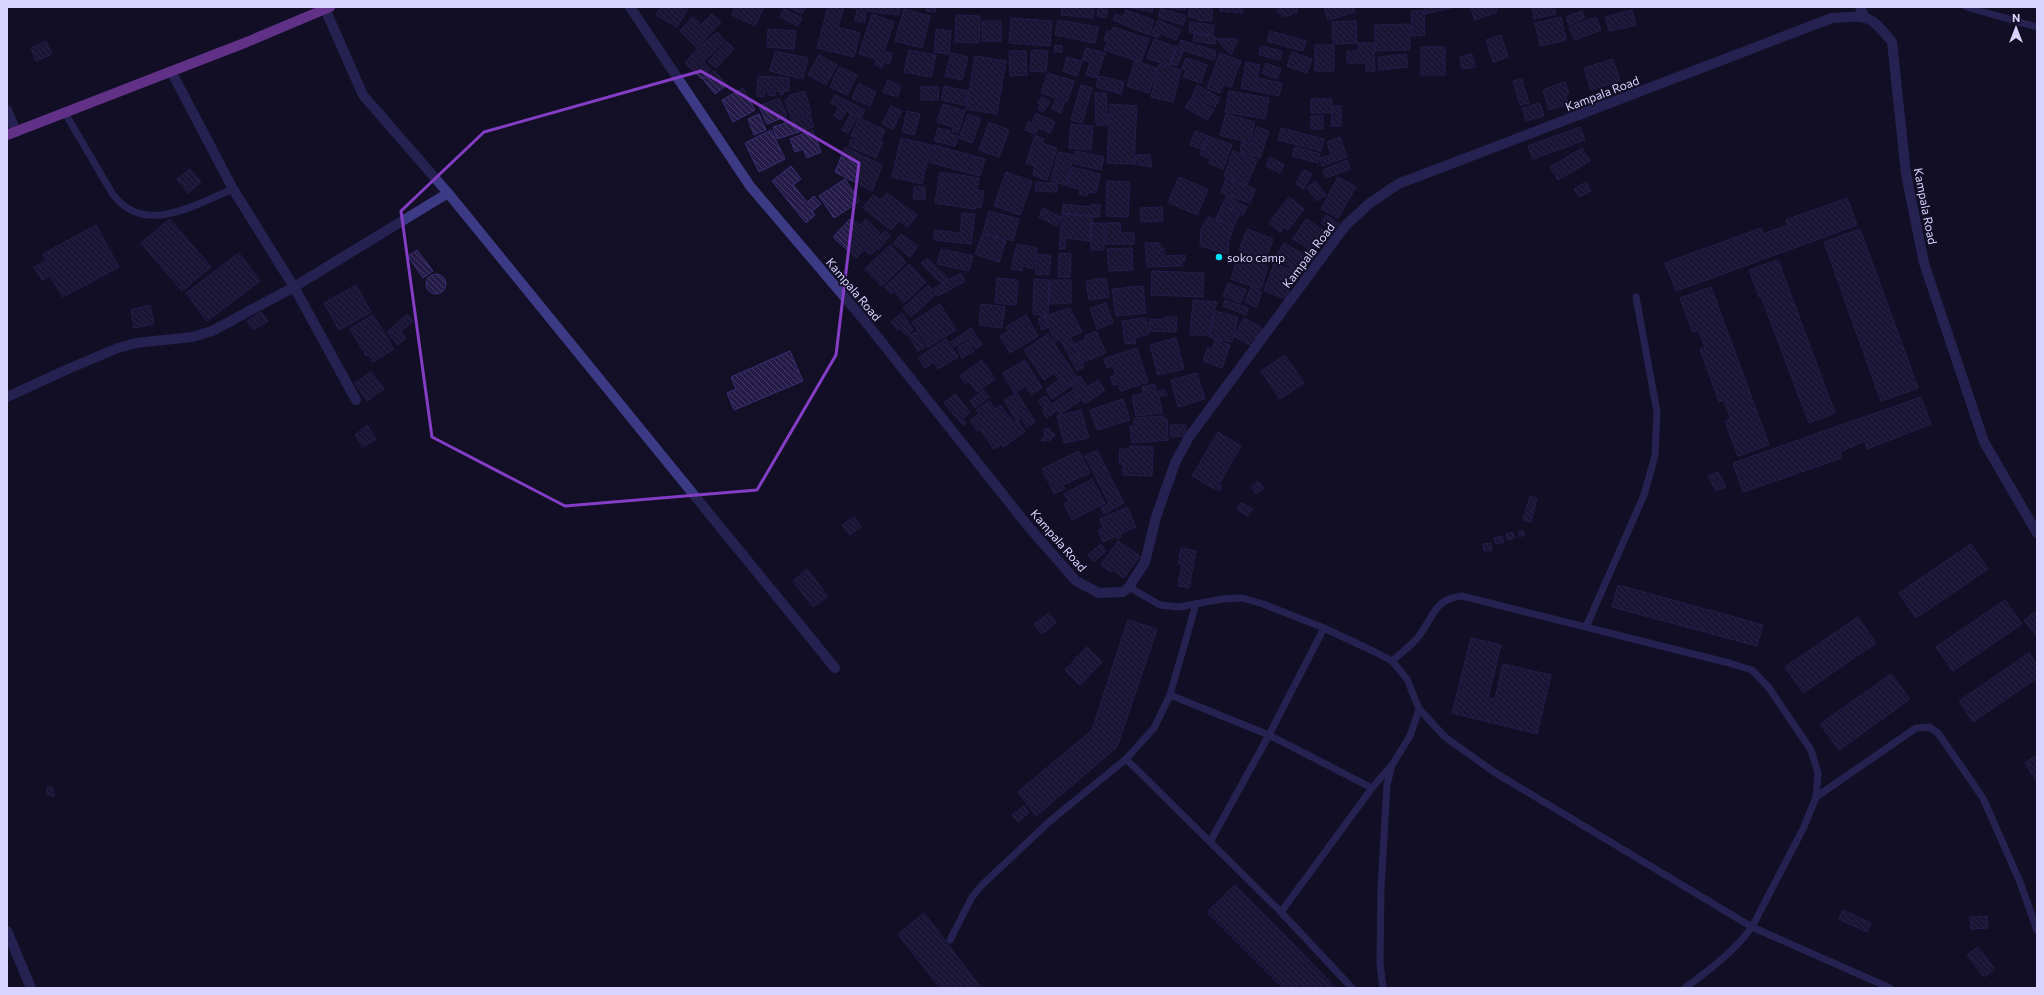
<svg xmlns="http://www.w3.org/2000/svg" width="2044" height="995" font-family="Commissioner,sans-serif">
<style>
.building{fill:url(#building-back-hatch);stroke:#3b2d73}
.lines{fill:none;stroke-linecap:round;stroke-linejoin:round}
.lane{stroke:#3d3a85;stroke-width:7}
.street{stroke:#3d3a85;stroke-width:10}
.primary{stroke:#c25bff;stroke-width:10}
.marked{fill:none;stroke:#843dc5;stroke-width:3;stroke-linejoin:round}
.poi-dot{fill:#00e5ff;stroke:#130f26;stroke-width:1.5}
.labels{text-anchor:middle;dominant-baseline:central;stroke-width:3.5;stroke-linejoin:round;paint-order:stroke}
.street-label{font-size:12px;fill:#d9d4ff;stroke:#130f26}
.poi-label{font-size:12px;fill:#d9d4ff;stroke:#130f26;text-anchor:start}
</style>
<defs>
<pattern id="building-back-hatch" width="6" height="6" patternUnits="userSpaceOnUse"><rect width="6" height="6" fill="#241b47"/><path d="M-1 5l2 2M0 0l6 6M5-1l2 2" fill="none" stroke="#433b63"/></pattern>
</defs>
<rect width="100%" height="100%" fill="#130f26"/>
<path class="building" d="M661 7H689L677 27 656 15Z
M735 7H764L755 26 732 15Z
M788 7H806L802 14Z
M828 7H844L838 27 860 33 854 57 817 48Z
M846 7H900L899 15 866 11 865 22 855 21 857 9Z
M927 7H936L935 12 926 11Z
M1062 7H1094L1093 18 1061 15Z
M1126 7H1153L1152 12Z
M1163 7H1185V10Z
M1189 7H1212V21L1197 20V18L1188 17Z
M1220 7H1242V13L1220 11Z
M1278 7H1297V13H1291V16H1282V13H1278Z
M1324 7H1353L1355 12 1328 20Z
M1424 7H1455L1425 14Z
M1470 7H1496L1497 12 1475 20Z
M1532 7H1554L1556 14 1534 19Z
M1098 8 1108 10 1106 18 1097 16Z
M1161 8 1186 16 1183 25 1158 17Z
M784 9 802 18 798 26 780 17Z
M904 9 930 16 922 48 895 41Z
M1126 10 1154 20 1149 35 1113 20 1115 14 1123 17Z
M1632 10 1636 25 1609 31 1605 17Z
M1411 11H1424L1425 35 1412 36Z
M1582 11 1585 18 1569 25 1566 17Z
M712 14 721 22 697 48 680 31 693 17 701 25Z
M872 14 894 22 884 51 893 54 889 64 884 62 882 68 875 65 876 59 859 54Z
M956 15 980 16 979 43 955 42Z
M1561 17 1566 40 1540 46 1535 23Z
M1596 17 1601 30 1575 40 1569 27Z
M1011 18 1052 21 1050 46 1009 43Z
M1058 20 1098 27 1095 43 1055 35Z
M1158 20 1181 30 1176 40 1160 33 1158 38 1151 35Z
M982 21H1001V41H982Z
M1356 21 1357 43 1333 44 1332 22Z
M1190 22 1214 25 1213 35 1189 32Z
M1410 24V50L1375 51V25Z
M1113 27 1149 39 1141 62 1104 50 1108 41 1104 40 1107 31 1110 32Z
M768 29 796 31 794 49 767 47Z
M936 29 951 31 949 54 934 52Z
M1270 31 1306 41 1303 51 1267 41Z
M717 32 725 41 704 61 695 51Z
M1194 33 1216 37 1215 44 1193 41Z
M1501 35 1508 57 1493 62 1486 40Z
M1154 39 1177 47 1170 66 1147 58Z
M1216 39H1238L1231 55Z
M1181 40 1216 51 1214 60 1178 49Z
M46 41 52 54 36 61 31 48Z
M727 42 734 49 716 68 708 61Z
M1358 43H1374L1375 71H1366V63H1347V51H1358Z
M1055 45 1062 46V52H1054Z
M1315 45H1334V71H1315Z
M1261 46 1282 51 1280 60 1259 55Z
M1421 47H1445V75H1421Z
M1086 48 1105 53 1097 78 1086 75 1090 62 1082 60Z
M909 50 936 55 931 77 904 72Z
M1032 50 1048 51 1046 72 1030 71Z
M1175 50 1183 52 1177 66 1170 64Z
M775 51 808 58 803 79 770 71Z
M1009 51H1026L1027 75 1010 76Z
M1292 52 1312 59 1307 73 1287 66Z
M694 53 711 69 702 79 685 63Z
M951 53 968 57 962 80 945 76Z
M1220 53 1241 61 1231 87 1224 84 1220 93 1207 88Z
M1406 54 1408 67 1379 70 1378 57Z
M1472 54 1475 67 1462 69 1460 57Z
M819 55 837 65 826 85 808 75Z
M975 56 1006 61 997 114 966 109Z
M1067 57 1082 61 1077 76 1063 71Z
M1186 58 1207 65 1201 83 1183 77 1186 70 1182 69Z
M1613 59 1620 81 1591 90 1584 68Z
M1135 61 1157 68 1149 93 1127 86Z
M1246 62 1260 65 1257 78 1282 83 1279 96 1241 88Z
M1266 63 1281 69 1277 79 1262 73Z
M1159 64 1181 70 1173 102 1151 97Z
M839 67 857 75 847 95 830 87Z
M714 70 727 85 715 94 703 79Z
M1048 73 1074 81 1067 102 1041 93Z
M758 76 789 78V91H783V95L780 94V91H775V96L768 95V91L765 90 764 97 757 96Z
M1099 76 1124 82 1121 94 1096 87Z
M1522 79 1529 103 1520 105 1513 81Z
M888 80 901 86 897 97 883 92Z
M1565 82 1569 94 1566 95 1568 104 1549 110 1543 90Z
M859 83 876 92 870 106 852 98Z
M1081 85 1092 88 1082 123 1071 120Z
M1197 85 1220 98 1215 107 1192 96Z
M944 86 968 91 965 105 941 100Z
M921 87H939L938 100H921Z
M743 88 755 110 733 122 722 100Z
M805 91 811 113 791 119 785 100 789 99 788 96Z
M1229 91 1269 98 1265 119 1225 112Z
M1095 93H1106L1108 125H1096Z
M835 95 865 110 861 118 858 116 848 133 842 130 851 113 846 111 841 120 834 116 839 107 831 103Z
M1042 97 1050 102 1043 112 1038 109 1040 105 1038 103Z
M1192 97 1214 110 1207 120 1185 107Z
M779 98 787 116 767 124 759 106Z
M1311 99H1332V113H1311Z
M1055 100 1064 103 1061 113 1052 109Z
M1540 103 1544 116 1526 121 1522 108Z
M943 104 965 111 958 133 952 131 953 127 937 122Z
M1110 104 1137 106 1134 164 1107 163Z
M891 106 902 111 893 129 882 124Z
M1333 106H1341V126H1331Z
M907 111 920 114 914 135 902 132Z
M1036 113 1055 122 1050 133 1038 128 1035 134 1025 130 1028 122 1032 123Z
M759 114 766 130 754 135 748 119Z
M968 114 981 119 972 143 959 138Z
M1226 114 1255 122 1250 143 1220 135Z
M810 115 814 127 777 139 773 127Z
M1311 116H1323V129H1311Z
M859 118 885 130 880 141 883 142 876 158 849 146 851 139 855 141 856 138 851 136Z
M989 122 1009 130 999 157 979 150Z
M1071 124 1093 126 1091 150 1069 148Z
M1257 127 1269 131 1260 158 1240 152 1242 142 1251 145Z
M1580 127 1585 140 1533 159 1528 146Z
M938 128 950 131 949 134 958 136 955 146 934 141Z
M1281 128 1324 139 1321 151 1278 140Z
M771 130 785 159 759 172 745 143Z
M813 130 821 152 807 158 803 149 795 152 790 139Z
M1195 131 1208 136 1203 150 1190 145Z
M1035 135 1044 139 1042 143 1057 148 1047 180 1033 175 1035 166 1026 163Z
M1208 136 1232 145 1223 169 1209 163 1211 159 1200 155Z
M1340 137 1347 157 1322 166 1320 158 1331 155 1327 142Z
M901 138 931 145 922 184 892 177Z
M933 145 985 159 980 176 929 162Z
M845 147 882 165 872 191 835 172Z
M1295 147 1320 154 1318 163 1292 156Z
M1582 148 1590 161 1558 180 1550 167Z
M1076 151 1104 157 1101 170 1074 164Z
M1233 151 1257 160 1247 185 1224 176Z
M1058 152 1074 155 1066 185 1051 181Z
M1136 155H1150L1152 167 1134 164Z
M1270 157 1284 165 1280 173 1266 166Z
M1347 160 1350 169 1326 178 1323 170Z
M791 166 801 179 793 185 807 202 814 196 821 204 812 211 815 215 806 223 772 181Z
M1072 167 1100 174 1096 193 1088 192 1087 196 1079 194 1080 189 1067 186Z
M190 169 201 182 188 193 177 179Z
M1304 170 1312 174 1304 189 1296 184Z
M940 172 979 178 977 190 984 191 981 208 976 207 975 209 935 203Z
M1006 172 1032 181 1020 215 994 206Z
M1179 177 1208 189 1197 215 1168 202Z
M1338 177 1356 187 1338 218 1321 209Z
M1226 178 1255 189 1250 203 1221 193Z
M845 179 860 201 834 218 819 196Z
M1107 181 1130 182 1128 217 1106 216Z
M1315 181 1326 195 1317 201 1307 188Z
M1036 182 1057 184V192L1035 191Z
M1586 182 1591 191 1579 197 1574 189Z
M914 187H925V200L913 199Z
M887 193 917 215 908 227 899 221 891 230 863 208 873 195 881 200Z
M1227 196 1247 207 1243 215 1223 204Z
M1289 197 1304 209 1288 230 1284 227 1280 232 1269 223Z
M1847 198 1857 225 1676 291 1665 263 1761 228 1763 234 1788 225 1786 220Z
M1063 204 1090 207 1091 204 1100 205 1099 217 1062 214Z
M1222 205 1240 213 1234 226 1216 219Z
M1162 207 1163 221 1141 222 1140 208Z
M1043 208 1061 217 1057 226 1039 217Z
M989 211 1019 219 1013 241 983 233Z
M962 213 975 214 971 244 934 240 935 230 960 233Z
M1062 213 1093 216 1091 241 1065 238V249H1059Z
M1326 215 1339 224 1334 231 1321 223Z
M1208 217 1234 226 1229 240 1228 254 1200 246 1201 229Z
M170 219 211 267 182 291 141 243Z
M850 219 860 225 866 219 880 233 856 258 833 237Z
M1306 219 1328 233 1315 253 1293 239Z
M1090 223H1104V250H1091Z
M1105 223H1120L1121 233H1134V244H1105Z
M96 225 119 267 63 297 50 276 42 280 34 267 46 261 43 254Z
M1247 229 1273 239 1265 261 1239 250Z
M1860 229 1918 388 1881 401 1824 242Z
M885 231 890 236 879 249 878 248 870 255 865 250Z
M983 233 1006 241 999 262 975 254Z
M901 234 918 246 910 257 893 244Z
M1145 243H1160V248H1164V251H1159L1160 254 1164 253 1165 256 1185 255V261H1182V266L1147 267Z
M1284 243 1310 258 1301 273 1275 258Z
M1017 244 1037 248 1033 269 1023 266 1022 271 1011 269Z
M890 245 906 262 882 286 865 269Z
M1132 248 1133 270 1109 271 1107 249Z
M941 249 973 256 969 271 937 264Z
M417 250 433 271 423 278 408 256Z
M239 253 260 281 207 321 186 293Z
M1059 253 1071 254 1070 277H1058Z
M1037 254 1051 256 1049 275 1035 274Z
M1238 256 1268 266 1261 289 1231 279Z
M927 258 948 278 942 284 921 263Z
M1778 260 1835 413 1809 423 1761 296 1759 297 1749 270Z
M909 264 926 282 904 303 894 291 891 294 885 287Z
M1274 264 1296 271 1286 299 1264 291Z
M1152 271 1204 273 1203 297 1151 295Z
M961 273 965 281 938 296 934 288Z
M426 284a10 10 0 1 1 20 0a10 10 0 1 1-20 0Z
M997 278 1018 280 1016 305 995 303Z
M1106 278 1109 297 1089 300 1086 281Z
M1034 279 1049 280 1048 315 1045 316 1033 314Z
M1049 280H1071V303L1049 304Z
M1228 283 1246 290 1241 303 1223 296Z
M356 285 371 312 339 330 324 303Z
M928 285 936 294 911 317 903 308Z
M1143 286 1146 313 1116 316 1112 289Z
M1251 287 1262 292 1256 307 1245 302Z
M1711 287 1769 445 1738 456 1725 421 1731 419 1724 400 1719 402 1700 349 1705 347 1699 330 1693 332 1680 298Z
M1193 300 1217 302 1208 335H1190Z
M1225 300 1248 308 1246 315 1223 306Z
M1106 303 1113 323 1097 329 1090 308Z
M940 304 956 330 928 347 912 322Z
M981 304 1005 307 1002 328 979 325Z
M150 305 154 324 134 328 131 310Z
M1070 308 1082 332 1070 337 1084 367 1077 371 1060 339 1055 342 1045 318 1048 315Z
M1215 311 1238 317 1232 342 1209 337Z
M261 312 268 321 253 330 247 321Z
M902 313 913 330 907 336 900 328 897 330 891 322Z
M407 314 413 321 401 332 406 338 398 345 387 332Z
M373 315 394 349 373 362 368 354 366 356 350 329Z
M1026 315 1038 336 1010 353 1000 336 1009 331 1006 327Z
M1045 316 1049 327 1042 330 1038 319Z
M1165 317H1177L1176 332 1149 331 1150 319 1165 320Z
M1146 318 1149 334 1135 338 1136 343 1125 344 1122 321Z
M1244 318 1262 328 1252 346 1234 336Z
M971 328 982 345 976 349 968 338 954 347 951 342Z
M1096 331 1106 353 1082 363 1074 344 1086 339 1085 336Z
M916 332 925 347 918 351 909 336Z
M1048 334 1078 379 1070 384 1071 386 1052 399 1046 389 1059 380 1054 373 1044 380 1024 350Z
M1176 338 1184 369 1158 375 1150 345Z
M946 339 958 357 938 369 934 362 925 368 918 358Z
M1215 339 1230 345 1222 368 1203 361 1208 347 1212 349Z
M968 341 974 351 962 358 957 348Z
M1137 348 1148 382 1121 391 1118 384 1113 385 1110 377 1116 375 1113 366 1107 368 1104 359Z
M790 351 803 381 734 410 727 393 736 389 731 377Z
M1285 355 1304 383 1280 399 1261 371Z
M982 360 995 379 977 392 969 381 965 383 960 376Z
M1025 360 1042 388 1031 395 1026 386 1014 393 1003 373Z
M371 372 384 389 367 401 355 383Z
M1197 373 1205 399 1178 407 1171 380Z
M1080 376 1087 387 1098 380 1105 390 1085 404 1072 387 1070 382Z
M1154 384 1157 392 1165 390 1167 395 1159 397 1162 413 1136 416 1132 396 1144 393 1142 387Z
M983 390 989 397 975 408 970 401Z
M1074 390 1080 401 1060 414 1053 403Z
M1017 393 1035 422 1027 427 1021 418 1016 420 1004 400Z
M955 394 970 412 962 419 966 423 963 425 944 403Z
M1045 396 1057 410 1047 418 1043 412 1045 410 1038 401Z
M1921 397 1931 424 1867 449 1865 441 1840 452 1842 458 1743 492 1733 463Z
M1123 399 1130 420 1097 430 1090 410Z
M989 401 995 409 1000 405 1014 423 1018 420 1025 432 1003 447 1002 444 994 449 980 429 977 431 970 421 979 414 976 410Z
M1081 410 1089 438 1064 443 1057 416Z
M1163 416 1164 419H1167L1168 440 1132 443 1130 426H1134V418Z
M367 425 376 439 363 447 355 435Z
M1170 425H1186V436L1171 437Z
M1044 429H1050L1051 433H1054L1055 436 1051 437V440L1042 441V438H1045Z
M1218 432 1241 446 1219 484 1222 486 1219 491 1192 476Z
M1130 446 1153 447 1152 476 1123 475V464H1119L1120 449H1130Z
M1097 450 1124 503 1104 514 1101 508 1109 503 1085 456Z
M1079 451 1090 473 1063 485 1065 489 1054 494 1042 469Z
M1718 472 1726 487 1716 491 1708 476Z
M1092 479 1105 503 1072 520 1064 504 1069 501 1064 494Z
M1258 481 1264 488 1256 494 1251 487Z
M1530 496 1537 499 1531 522 1523 520Z
M1241 503 1253 509 1248 516 1237 509Z
M1127 507 1136 527 1120 534 1121 537 1117 539 1116 536 1103 542 1098 530 1103 528 1100 519Z
M854 517 861 527 850 535 842 525Z
M1519 531H1524V536H1519Z
M1513 532 1515 538 1508 540 1506 534Z
M1502 536 1504 542 1496 544 1494 538Z
M1118 541 1140 556 1124 578 1113 570 1111 572 1101 565Z
M1491 543 1492 550 1484 551 1483 544Z
M1101 544 1106 551 1094 562 1088 555Z
M1971 544 1988 569 1916 618 1899 593Z
M1181 548 1196 551 1189 588 1178 586 1182 564H1178Z
M807 569 828 596 813 607 793 581Z
M1618 585 1763 625 1757 646 1612 607Z
M2005 600 2022 624 1953 671 1936 647Z
M2037 611V637L2024 620Z
M1049 613 1056 623 1042 634 1034 624Z
M1858 617 1876 643 1803 693 1785 667Z
M1128 620 1157 629 1117 747 1036 816 1018 792 1092 730Z
M1471 638 1501 645 1488 698 1495 699 1503 664 1551 675 1537 734 1452 713Z
M1087 647 1102 662 1080 685 1065 670Z
M2029 653 2037 665V678L1973 722 1959 701Z
M1891 674 1910 699 1839 750 1820 724Z
M2037 755V782L2025 763Z
M47 787H53L54 797 47 794Z
M1024 806 1029 813 1018 822 1012 815Z
M1235 885 1336 988H1283L1207 912Z
M1843 910 1871 923 1867 932 1839 919Z
M924 913 981 988H940L898 934Z
M1987 916 1988 928 1971 929 1970 917Z
M1978 947 1995 969 1984 977 1967 955Z"/>
<g class="lines">
<path class="lane" d="M1966 7 2037 27
M65 113 112 193C143 237 194 205 233 189
M1129 587 1160 605 1179 607 1222 599 1242 598 1263 604 1324 628 1375 652 1392 661 1407 679 1419 709 1445 737 1494 772 1752 927 1890 988
M1586 627 1644 495 1655 456 1657 412 1636 297
M1392 661C1401 653 1412 645 1419 636 1434 616 1434 599 1462 596L1729 663 1752 670 1769 688 1811 750 1818 773 1816 797 1804 827 1752 927C1734 952 1709 970 1685 988
M1170 695 1269 735 1372 788
M1126 759 1281 912 1352 988
M1816 797 1916 728 1929 727 1938 733 1983 798 2020 882 2037 930
M1210 842 1269 735 1324 628
M1281 912 1372 788 1390 767
M950 940 972 897 982 885 1050 821 1126 759 1154 728 1170 695 1196 604
M1383 988 1380 964 1381 888 1387 785 1392 765 1410 736 1419 709"/>
<path class="street" d="M630 7 750 186 864 320 1028 526 1076 581 1099 593 1123 592 1129 587 1145 562 1156 517 1175 463 1189 437 1346 225 1370 203 1398 184 1832 18C1867 16 1869 13 1892 42L1906 174 1924 263 1984 442 2037 533
M1860 7 1864 16
M325 9 363 95 448 193 835 668
M171 71 233 189 294 287 356 400
M7 110 16 132
M7 397 68 369 118 348 136 343 192 337 212 331 294 287 448 193
M7 931 31 988"/>
<path class="primary" d="M7 135 247 42 330 7"/>
</g>
<path d="M0 0H2044V995H0ZM701 71 859 163 836 355 757 490 565 506 432 437 401 211 484 132Z" fill="#130f26" fill-opacity=".55" fill-rule="evenodd"/>
<path class="marked" d="M701 71 859 163 836 355 757 490 565 506 432 437 401 211 484 132Z"/>
<circle class="poi-dot" cx="1219" cy="257" r="4"/>
<g class="labels">
<g class="street-label">
<text transform="translate(1602 93) rotate(-21)">Kampala Road</text>
<text transform="translate(1926 206) rotate(79)">Kampala Road</text>
<text transform="translate(1308 255) rotate(-53)">Kampala Road</text>
<text transform="translate(854 289) rotate(50)">Kampala Road</text>
<text transform="translate(1059 540) rotate(49)">Kampala Road</text>
</g>
<g class="poi-label">
<text x="1227" y="257">soko camp</text>
</g>
</g>
<rect width="2044" height="995" fill="none" stroke="#d9d4ff" stroke-width="16"/>
<g transform="translate(2016 28)" stroke="#130f26" stroke-width="3" paint-order="stroke">
<path d="M0-3L7 15L0 10L-7 15Z" fill="#d9d4ff"/>
<text y="-6" font-size="11" font-weight="bold" text-anchor="middle" fill="#d9d4ff">N</text>
</g>
</svg>
